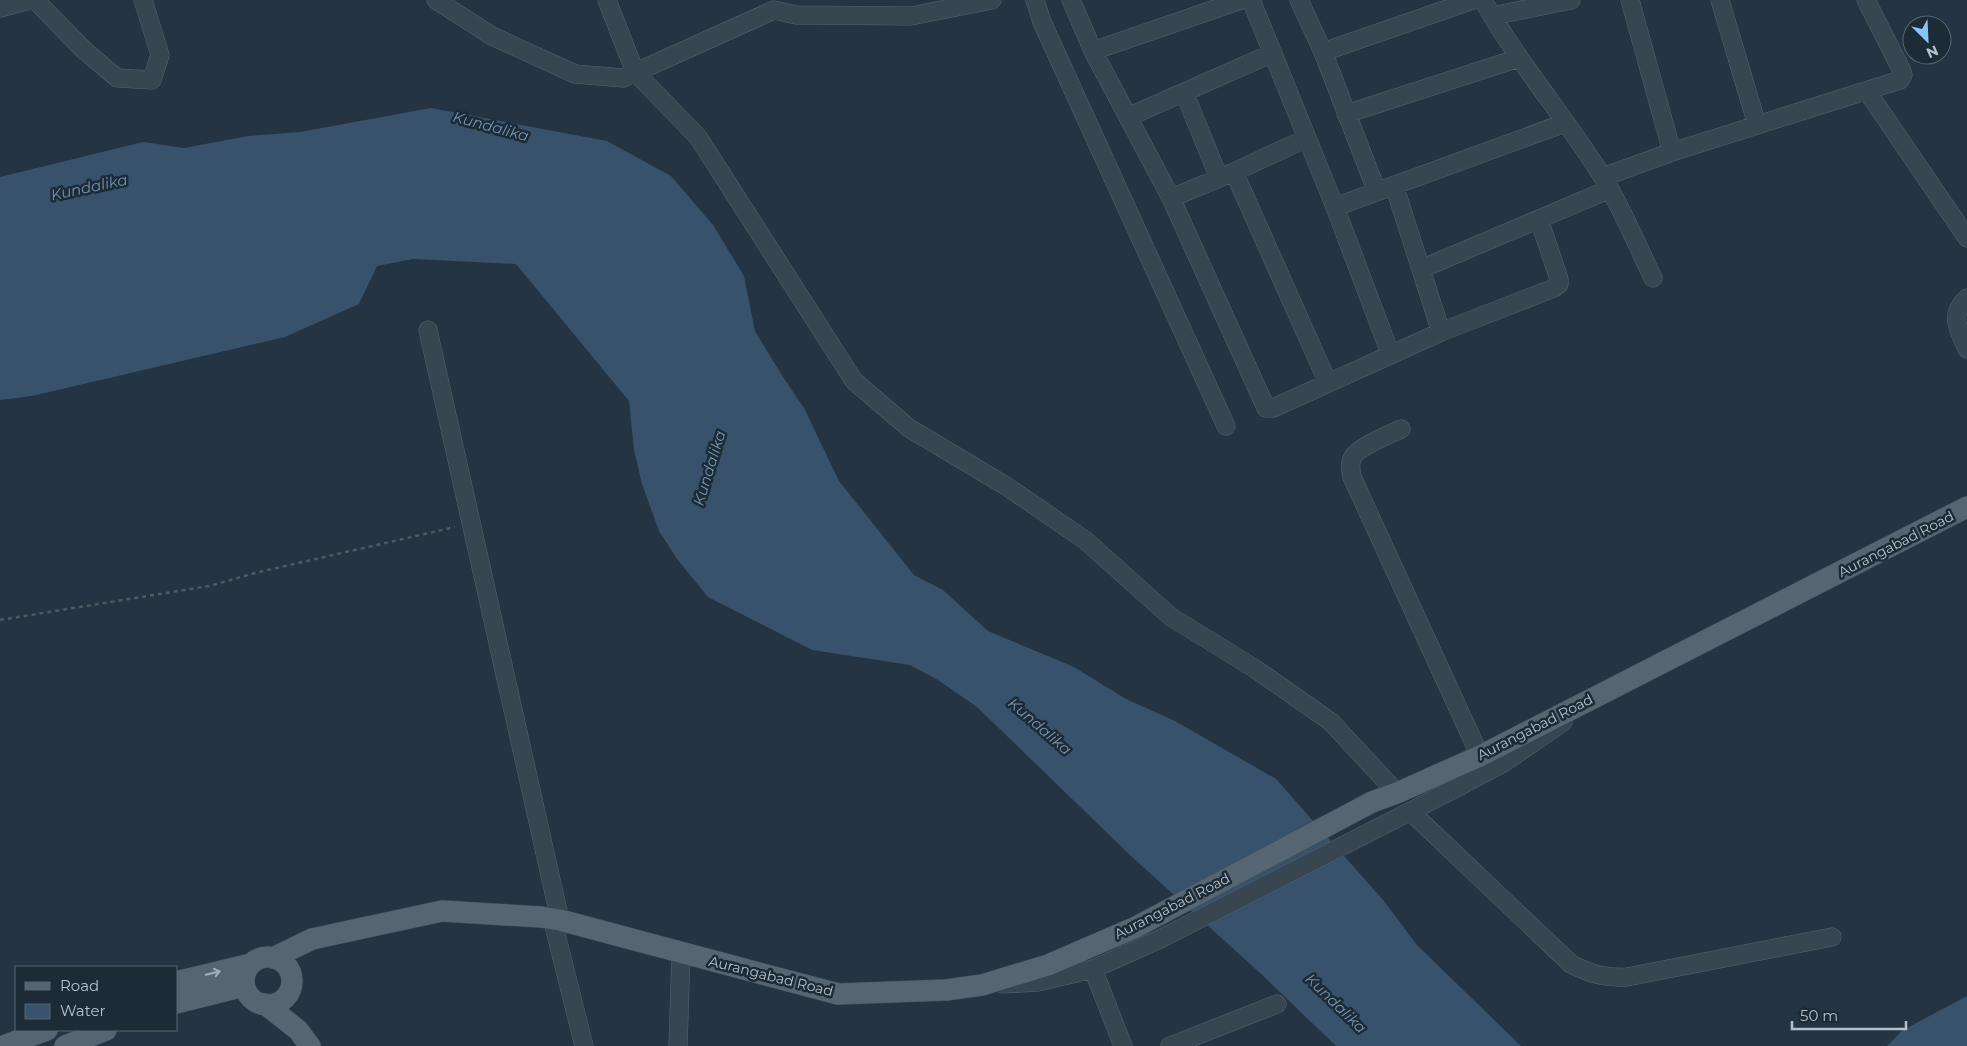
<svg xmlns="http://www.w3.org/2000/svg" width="1967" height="1046" font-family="Montserrat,sans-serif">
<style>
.water{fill:#37526a}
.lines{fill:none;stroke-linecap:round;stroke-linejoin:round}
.minor-casing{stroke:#56636f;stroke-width:19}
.major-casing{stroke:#424f5b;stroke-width:22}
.path{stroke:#445f5f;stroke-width:2.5;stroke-dasharray:4 4;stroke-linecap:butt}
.minor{stroke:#384652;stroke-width:18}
.major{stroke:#566572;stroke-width:21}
.oneway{stroke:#a2aeba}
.labels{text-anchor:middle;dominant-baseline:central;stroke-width:5;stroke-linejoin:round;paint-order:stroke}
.street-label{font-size:14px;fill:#b5c0cc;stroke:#1d2b37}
.water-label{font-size:15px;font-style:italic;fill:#7395b1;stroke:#1d2b37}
</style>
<rect width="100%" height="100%" fill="#243442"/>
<path class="water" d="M431 108 607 141 671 176 713 225 744 276 755 331 783 377 804 408 839 481 914 575 943 590 988 631 1074 667 1126 699 1175 721 1276 779 1384 901 1417 945 1521 1046H1336L1260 973 1131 856 977 707 938 680 910 665 812 650 708 597 677 559 659 531 642 484 634 450 629 401 516 264 413 259 377 266 359 304 285 337 32 396 0 400V177L143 142 184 148 248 136 300 132Z
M1967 996V1046H1887L1903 1030Z"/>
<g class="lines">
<g class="minor-casing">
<path id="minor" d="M35 0 84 50 117 78 152 80 160 55 143 0
M436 0 492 36 575 74 623 78 774 10 796 15 911 16 992 0
M607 0 635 72 698 137 854 381 909 428 1006 486 1085 540 1171 617 1254 668 1331 722 1397 793
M1035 0 1042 22 1226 426
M1071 0 1093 51 1171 198 1266 408H1273L1441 332 1554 288 1559 284V279L1539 219
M1251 0 1335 207 1390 353
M1299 0 1323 52 1377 192
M1483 0C1518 63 1566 118 1604 179 1623 210 1637 245 1653 278
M1630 0 1672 152
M1720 0 1757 125
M0 8 30 0
M1492 16 1571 0
M1093 51 1241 0
M1323 52 1473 0
M1867 91 1967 238
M1184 92 1219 178
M1346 114 1519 58
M1128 117 1273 53
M1234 172 1328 383
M1603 177 1672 152 1900 80 1903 75 1902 71 1866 0
M1394 185 1441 332
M1171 198 1234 172 1307 138
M1335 207 1565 123
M1421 269 1610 189
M1967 298C1948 315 1959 330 1967 349
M428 330 560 920
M1401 429C1390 434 1358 447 1353 457 1349 463 1351 471 1352 477L1480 756
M1411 812 1571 964C1591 974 1604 978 1627 977L1832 937
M552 918 584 1046
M1093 969 1123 1046
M1002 984 1038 982 1093 969 1160 939 1458 787 1505 762 1563 722
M678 1046 681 953
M1170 1046 1277 1004"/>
</g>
<g class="major-casing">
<path id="major" d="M244 981a24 24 0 1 1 48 0a24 24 0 1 1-48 0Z
M273 958 312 939 442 911 541 917 560 920 838 994 946 990 982 985 1048 965 1136 927 1372 802 1397 793 1480 756 1967 507
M176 982 251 964
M176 1003 244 986
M265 1004 298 1030 310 1046
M3 1046 47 1030
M65 1046 106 1030"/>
</g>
<path class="path" d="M0 620 209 586 259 572 455 527"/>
<use href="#minor" class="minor"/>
<use href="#major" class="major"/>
</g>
<defs><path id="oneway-shaft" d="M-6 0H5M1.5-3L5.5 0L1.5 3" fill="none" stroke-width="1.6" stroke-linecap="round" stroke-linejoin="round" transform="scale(1.25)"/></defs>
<use class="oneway" href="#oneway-shaft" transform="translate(213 973) rotate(-14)"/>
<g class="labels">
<g class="street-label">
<text transform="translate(1896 544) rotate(-27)">Aurangabad Road</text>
<text transform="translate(1535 727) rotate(-27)">Aurangabad Road</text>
<text transform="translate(1172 906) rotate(-27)">Aurangabad Road</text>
<text transform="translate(771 976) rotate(14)">Aurangabad Road</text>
</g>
<g class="water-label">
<text transform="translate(491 126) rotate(15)">Kundalika</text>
<text transform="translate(89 187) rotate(-12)">Kundalika</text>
<text transform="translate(709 468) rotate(-73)">Kundalika</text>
<text transform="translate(1040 726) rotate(41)">Kundalika</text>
<text transform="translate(1336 1003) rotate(44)">Kundalika</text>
</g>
</g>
<rect x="15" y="966" width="162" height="65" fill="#1d2b37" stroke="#5a6773"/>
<rect x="25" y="982" width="25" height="8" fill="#566572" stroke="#5a6773"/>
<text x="60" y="991" font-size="15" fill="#b5c0cc">Road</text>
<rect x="25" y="1004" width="25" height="15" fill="#37526a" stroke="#5a6773"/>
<text x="60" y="1016" font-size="15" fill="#b5c0cc">Water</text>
<g transform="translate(1927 40) rotate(156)"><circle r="24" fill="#1d2b37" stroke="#5a6773"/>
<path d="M0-4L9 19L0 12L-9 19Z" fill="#88c3fe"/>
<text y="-8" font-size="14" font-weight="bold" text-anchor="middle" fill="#b5c0cc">N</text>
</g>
<path d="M1792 1021v8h114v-8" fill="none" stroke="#b5c0cc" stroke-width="2.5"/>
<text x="1800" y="1021" font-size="15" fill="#b5c0cc" stroke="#1d2b37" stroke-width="4" paint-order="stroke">50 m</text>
</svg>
